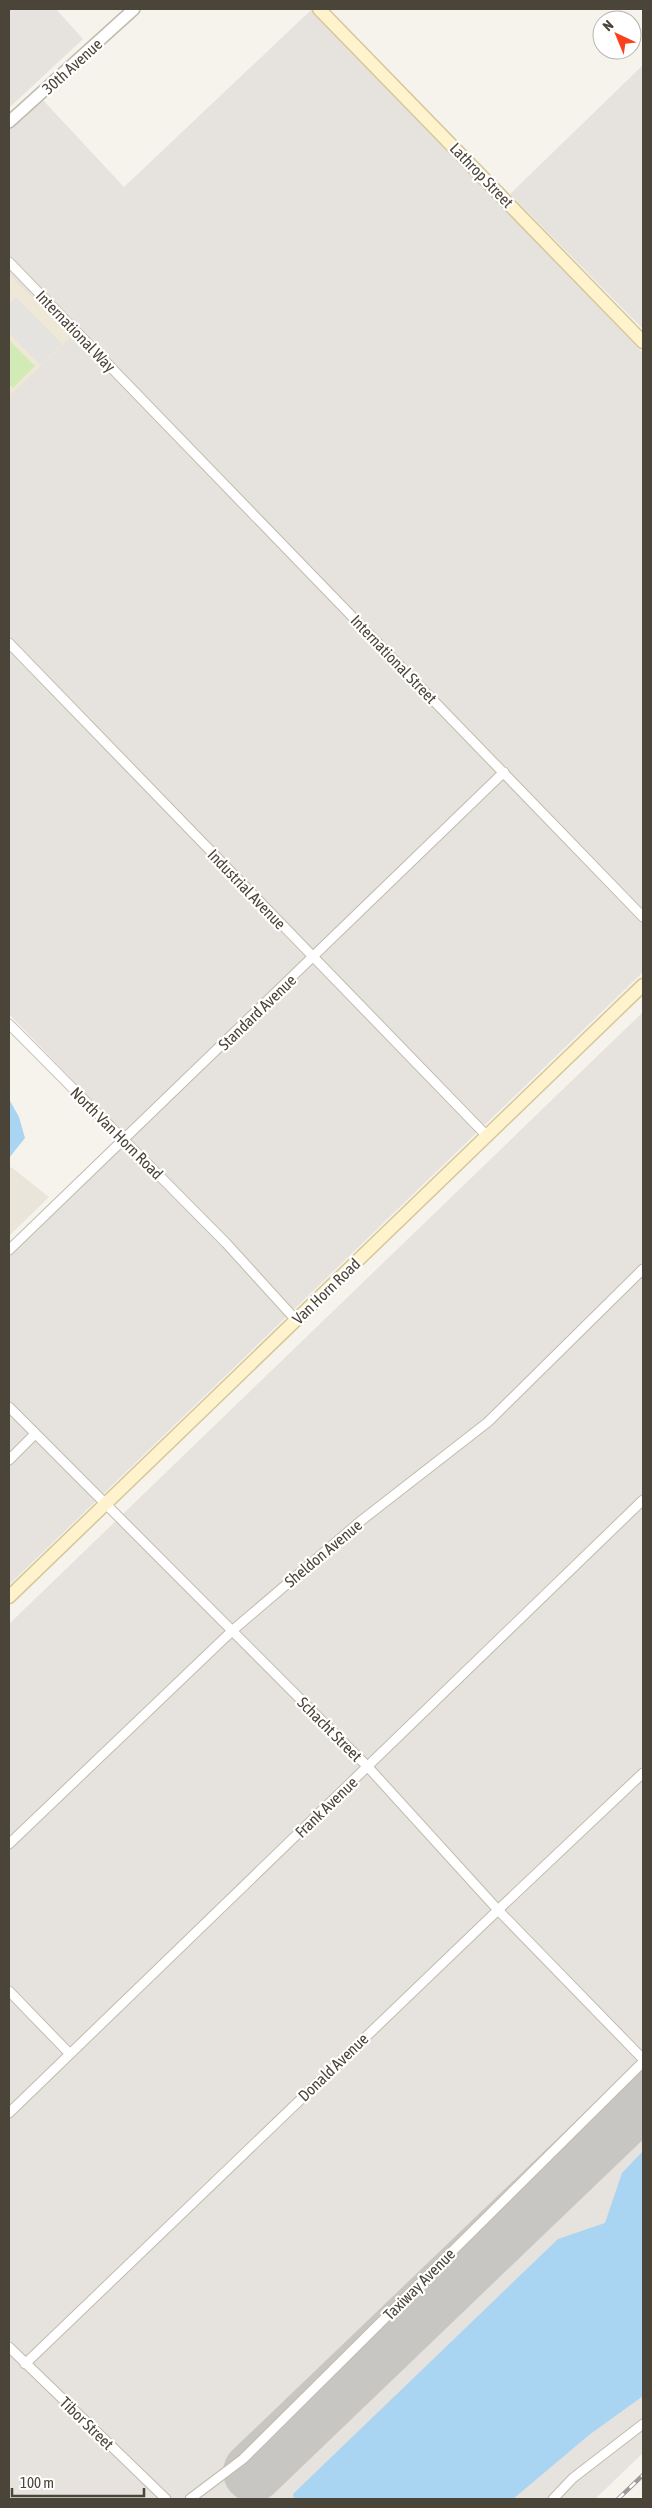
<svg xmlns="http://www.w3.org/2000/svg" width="652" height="2508" font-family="'Asap Condensed',sans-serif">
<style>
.residential{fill:#eae5da}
.industrial{fill:#e6e2dd}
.education{fill:#efe8d6}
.green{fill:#d2eab5}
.parking{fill:#e5e3e0}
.water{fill:#a9d4f2}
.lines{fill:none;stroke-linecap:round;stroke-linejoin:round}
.runway{stroke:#c8c6c3;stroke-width:60}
.minor-casing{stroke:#c2bbae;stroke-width:11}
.tertiary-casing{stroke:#c2bbae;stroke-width:14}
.secondary-casing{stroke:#d6c79b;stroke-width:15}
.minor{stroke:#fff;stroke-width:9}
.tertiary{stroke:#fff;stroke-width:11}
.secondary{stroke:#fff3cd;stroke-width:12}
.rail-casing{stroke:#9a9a9a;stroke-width:4.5}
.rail{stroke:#fff;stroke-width:2.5;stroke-dasharray:8;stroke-linecap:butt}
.labels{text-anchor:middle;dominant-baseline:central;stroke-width:4.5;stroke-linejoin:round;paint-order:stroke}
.street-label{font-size:16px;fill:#4b4439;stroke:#fff}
</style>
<rect width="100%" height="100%" fill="#f6f3ec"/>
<path class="residential" d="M11 1167 49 1197 9 1236V1169Z"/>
<path class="industrial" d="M9 9H56L83 39 9 108Z
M311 10 643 353V972L9 1585V1256L130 1140 9 1014V128L41 98 124 187Z
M643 65V329L510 194Z
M643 1012V2453L595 2499H9V1624Z"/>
<path class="education" d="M9 274 71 337 9 396Z"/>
<path class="green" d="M9 340 35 366 13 388 9 384Z"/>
<path class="parking" d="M16 297 62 344 40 365 9 333V304Z"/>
<path class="water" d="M9 1099 19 1117 25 1138 9 1158Z
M643 2151V2396L589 2435 513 2499H294L293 2494 558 2239 605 2223 622 2173Z"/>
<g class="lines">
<path class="runway" d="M253 2472 643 2098"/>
<g class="minor-casing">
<path id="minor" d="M9 262 643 917
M9 643 486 1135
M9 1024 226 1243 296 1320
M9 1250 504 772
M9 1407 368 1767 498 1910 643 2059
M9 1460 35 1434
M9 1844 233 1630 362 1520 488 1422 643 1269
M9 1991 70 2054
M9 2113 643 1500
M9 2347 166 2499
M25 2364 498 1910 643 1773
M190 2499 243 2459 643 2062
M553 2499 573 2478 643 2424"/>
</g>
<g class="tertiary-casing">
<path id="tertiary" d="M9 122 134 9"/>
</g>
<g class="secondary-casing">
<path id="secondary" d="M319 9 643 342
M9 1597 643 985"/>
</g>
<use href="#minor" class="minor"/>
<use href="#tertiary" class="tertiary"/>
<use href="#secondary" class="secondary"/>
<g class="rail-casing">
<path id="rail" d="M618 2499 643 2475"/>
</g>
<use href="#rail" class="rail"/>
</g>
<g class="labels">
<g class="street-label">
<text transform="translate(72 66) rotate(-42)">30th Avenue</text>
<text transform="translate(482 175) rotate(46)">Lathrop Street</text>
<text transform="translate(76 331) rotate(46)">International Way</text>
<text transform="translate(394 659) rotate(46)">International Street</text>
<text transform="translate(247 889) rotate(46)">Industrial Avenue</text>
<text transform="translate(257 1012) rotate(-44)">Standard Avenue</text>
<text transform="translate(117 1133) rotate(45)">North Van Horn Road</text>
<text transform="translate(326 1291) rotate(-44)">Van Horn Road</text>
<text transform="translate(323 1553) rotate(-40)">Sheldon Avenue</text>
<text transform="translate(330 1729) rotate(45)">Schacht Street</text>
<text transform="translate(326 1807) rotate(-44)">Frank Avenue</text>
<text transform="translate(333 2067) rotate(-44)">Donald Avenue</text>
<text transform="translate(419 2284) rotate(-45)">Taxiway Avenue</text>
<text transform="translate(87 2423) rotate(44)">Tibor Street</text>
</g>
</g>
<rect width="652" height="2508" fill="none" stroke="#4b4439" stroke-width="20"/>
<g transform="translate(617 35) rotate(316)"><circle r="24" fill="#ffffff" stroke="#b7b4b0"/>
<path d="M0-4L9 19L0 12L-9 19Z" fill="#fc3f1d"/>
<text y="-8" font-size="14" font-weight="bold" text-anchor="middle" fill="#4b4439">N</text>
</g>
<path d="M12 2488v8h132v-8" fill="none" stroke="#4b4439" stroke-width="2.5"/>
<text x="20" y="2488" font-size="15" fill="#4b4439" stroke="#ffffff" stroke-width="4" paint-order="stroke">100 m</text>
</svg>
